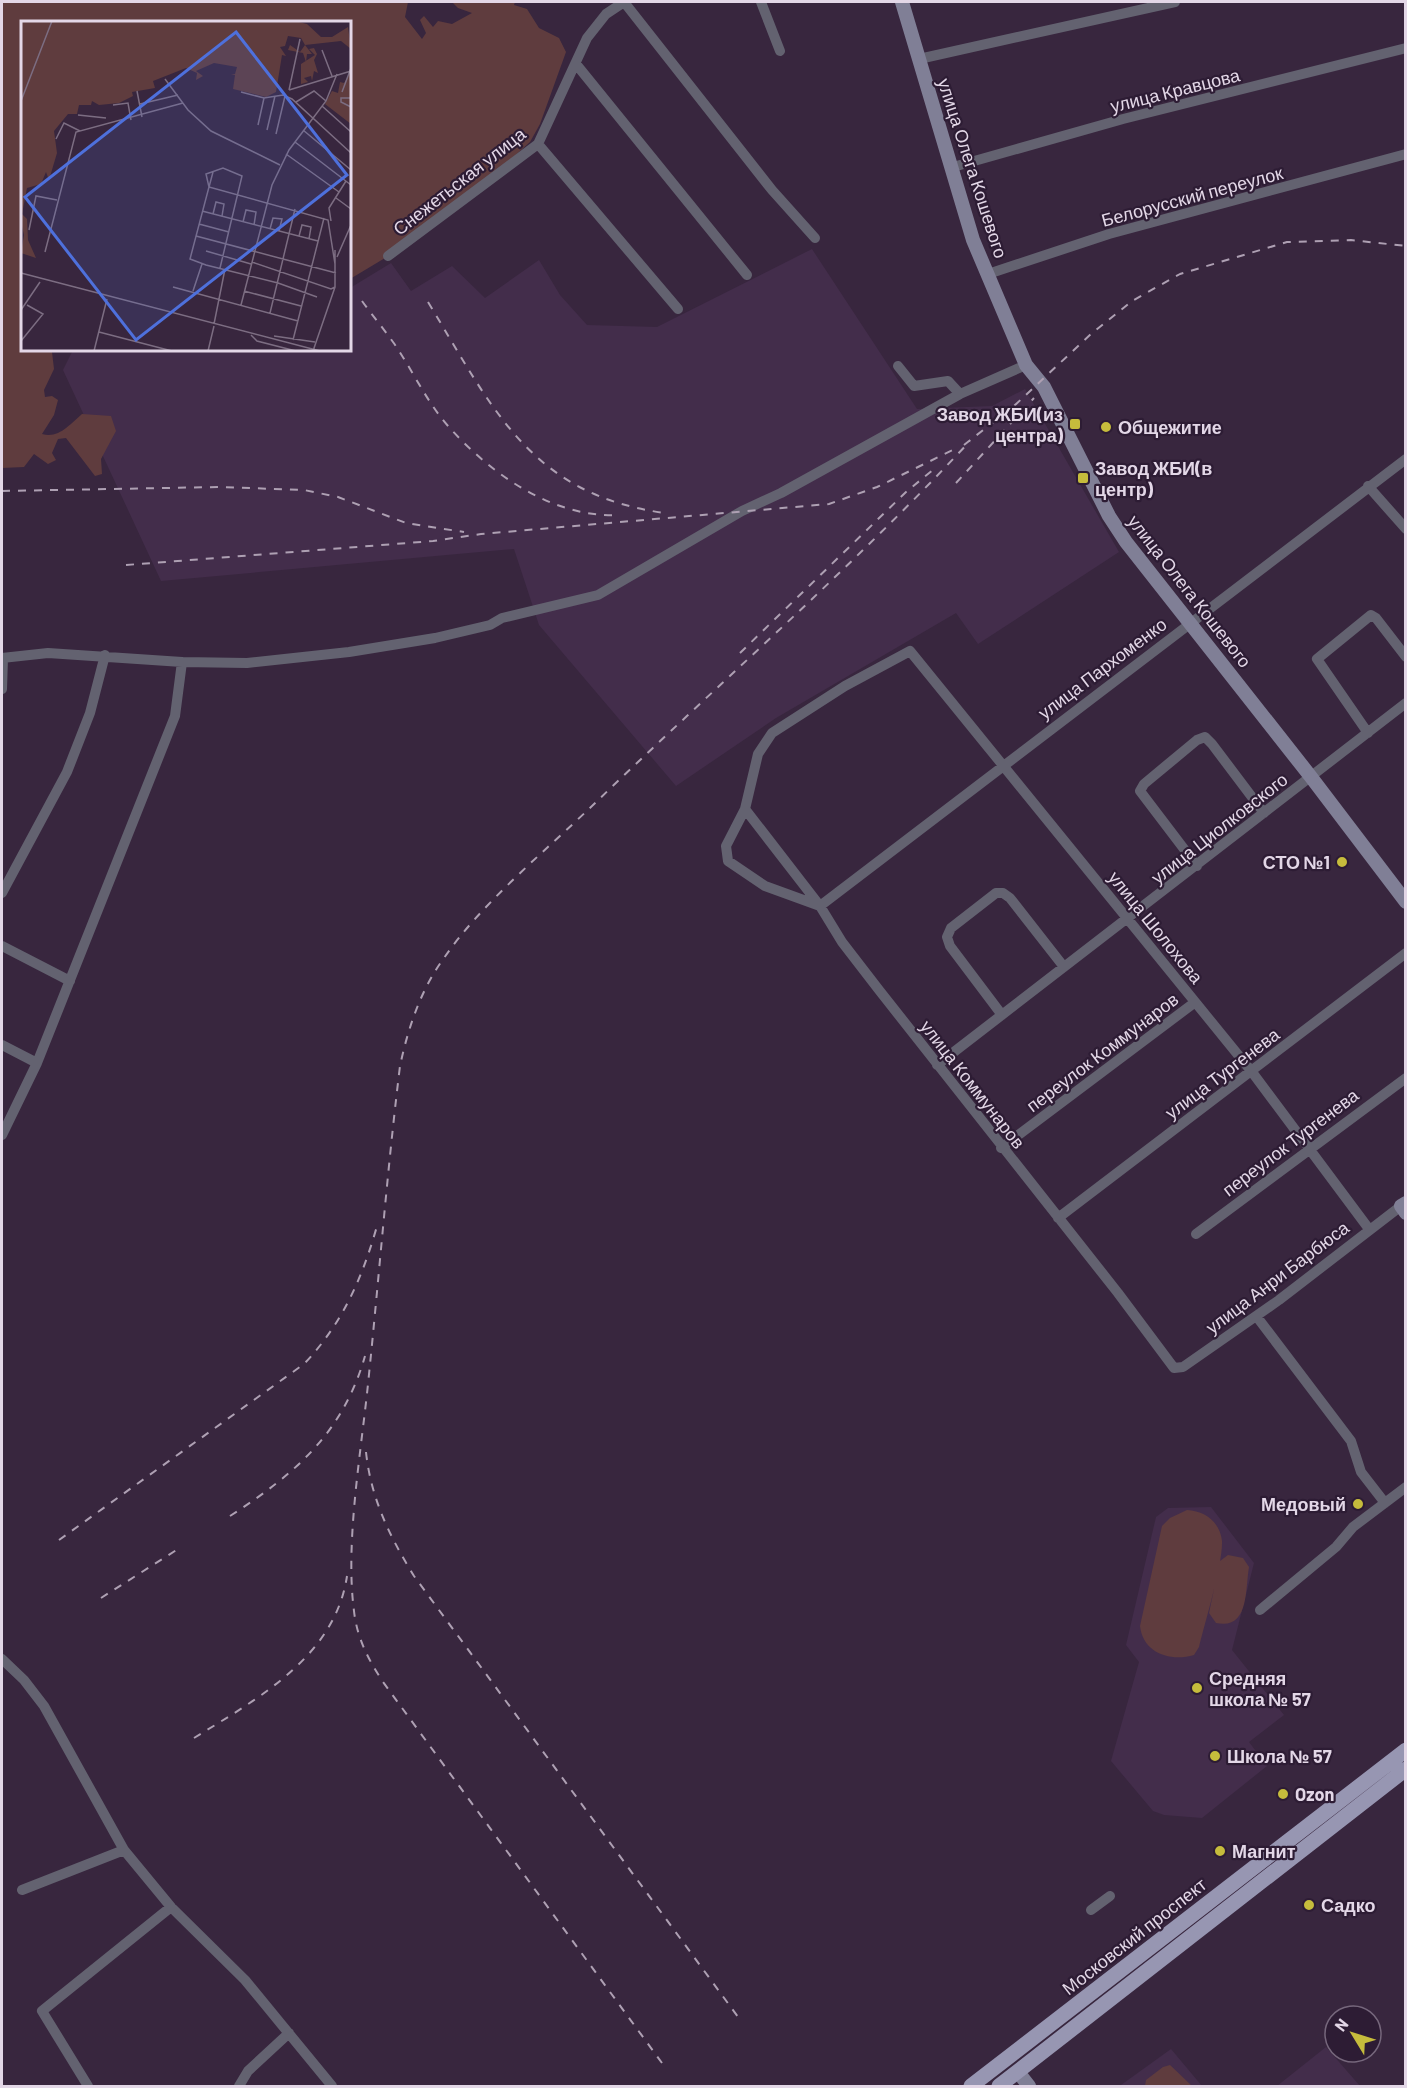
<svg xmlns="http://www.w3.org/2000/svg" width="1407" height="2088" font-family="Barlow,sans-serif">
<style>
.built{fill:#432d4b}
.green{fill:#5f3c3e}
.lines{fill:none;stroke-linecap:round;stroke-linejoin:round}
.street{stroke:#636270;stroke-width:10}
.secondary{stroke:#807f96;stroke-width:14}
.primary{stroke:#9796b2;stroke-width:15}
.rail{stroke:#aea0b3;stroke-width:2;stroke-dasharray:8 8;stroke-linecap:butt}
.poi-dot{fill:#c6bc3c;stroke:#2d1c34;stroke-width:2}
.labels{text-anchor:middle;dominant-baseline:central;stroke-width:4.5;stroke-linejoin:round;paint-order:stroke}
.street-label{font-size:18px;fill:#e3d7e7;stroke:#2d1c34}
.poi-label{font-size:18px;font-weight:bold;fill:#e3d7e7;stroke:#2d1c34;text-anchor:start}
.inset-road{fill:none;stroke:#7c6d82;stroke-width:1.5}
.view{fill:#4e70dc;fill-opacity:0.15;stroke:#4e70dc;stroke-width:3}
.inset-edge{fill:none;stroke:#e3d7e7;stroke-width:3}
</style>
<rect width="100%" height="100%" fill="#38263e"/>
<path class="built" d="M812 249 917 409 992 406 1025 389 1119 552 978 644 956 613 776 718 676 786 539 625 514 549 161 581 63 370 73 350H350V288L391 263 411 291 452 266 485 298 539 260 560 295 587 325 657 327Z
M1211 1507 1254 1563 1232 1650 1284 1715 1249 1742 1267 1766 1202 1818 1164 1815 1153 1811 1111 1761 1139 1662 1126 1645 1156 1517 1168 1508Z
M1326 2047 1360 2086H1277Z
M1171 2049 1202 2086H1122L1121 2085Z"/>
<path class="green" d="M2 2H408L405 17 422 39 426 33 420 20 424 16 433 27 438 21 452 24 472 13 458 8 452 2H515L514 5 527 9 539 28 559 38 566 52 540 124 530 142 450 214 405 246 350 279V22H22V350H57L52 352 54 369 44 390 45 397 52 396 58 400 54 415 42 434C59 439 70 424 82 414L111 416 116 431 101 459 102 474 95 476 66 438 58 439 52 453 56 460 48 464 34 454 24 467 2 468Z
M1187 1510C1205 1511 1220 1522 1222 1541 1223 1563 1205 1623 1199 1647L1194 1655C1170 1662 1143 1653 1140 1626L1162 1526 1170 1518Z
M1228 1555 1243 1558 1249 1567C1245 1591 1249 1630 1216 1623L1209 1613 1220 1561Z
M1170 2065 1192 2086H1145L1146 2080 1163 2067Z"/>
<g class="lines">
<path class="street" d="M624 2 772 190 815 238
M761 2 780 51
M919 59 1175 2
M576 64 747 275
M538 144 678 309
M953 167 1123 119 1406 48
M388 256 538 144 587 38 606 14 624 2
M988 274 1109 234 1406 154
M898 366 914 386 948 381 960 394
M1368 486 1406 529
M2 658 48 653 182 662 247 663 349 652 435 638 490 625 502 618 598 595 742 511 781 493 960 394 1026 365
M2 689 3 658
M1368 733 1317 659 1371 615 1376 618 1406 657
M745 809 820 906 1406 459
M1197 866 1140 791 1144 784 1197 740 1205 737 1212 744 1264 813
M2 893 67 772 90 713 105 655
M2 946 70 981
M1002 1015 950 946 947 937 951 928 996 893H1003L1010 898 1064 967
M2 1045 37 1063
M937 1065 1406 703
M2 1135 37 1063 175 716 182 662
M1001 1148 1194 1003
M1058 1218 1406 953
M1369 1229 1252 1072 910 651 845 686 772 733 758 754 745 809 726 846 728 861 765 886 820 906 842 942 879 990 1118 1293 1174 1368 1183 1367 1279 1300 1401 1206
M1196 1234 1406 1078
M1257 1317 1351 1441 1361 1472 1385 1503
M1260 1610 1336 1547 1353 1527 1406 1487
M2 1659 24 1680 44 1706 124 1850 171 1907 245 1980 332 2086
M22 1890 124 1850
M1091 1910 1110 1896
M88 2086 42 2011 171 1907
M239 2086 248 2071 289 2033"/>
<path class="secondary" d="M902 2 973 240 1026 365 1044 387 1109 516 1126 542 1311 777 1406 902
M1406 1203 1401 1206 1406 1213
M1018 2072 1029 2086"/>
<path class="primary" d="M971 2086 1406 1750
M999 2086 1406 1769"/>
<path class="rail" d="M362 301C372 315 383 328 393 342 412 369 426 401 448 426 491 474 552 518 619 515
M428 302C492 407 530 495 665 513
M964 445 1014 406 1091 334 1132 301 1180 274 1287 242 1351 240 1406 246
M956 483 1034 398
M2 491 220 487 304 490 338 497 406 523 464 532
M126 565 433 541 481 534 829 504 877 487 959 447
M740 653 906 492 934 469
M366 1452C371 1499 390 1537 414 1576L741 2021
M230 1516C295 1474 343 1433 365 1356
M59 1540 304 1364C342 1324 362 1279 377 1226
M101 1598 178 1549
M194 1738C257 1699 335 1657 347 1576
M662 2063 383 1682C368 1659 357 1638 354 1611 345 1543 361 1453 368 1384 379 1278 387 1172 400 1066 408 1028 421 989 444 958 480 905 545 851 592 806 718 684 851 569 970 441"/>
</g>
<g class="poi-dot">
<rect x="1069" y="418" width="12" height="12" rx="3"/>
<circle cx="1106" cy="427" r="6"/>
<rect x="1077" y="472" width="12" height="12" rx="3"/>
<circle cx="1342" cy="862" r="6"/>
<circle cx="1358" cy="1504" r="6"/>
<circle cx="1197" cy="1688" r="6"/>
<circle cx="1215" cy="1756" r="6"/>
<circle cx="1283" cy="1794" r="6"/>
<circle cx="1220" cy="1851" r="6"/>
<circle cx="1309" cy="1905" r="6"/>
</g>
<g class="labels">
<g class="street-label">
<text transform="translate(1175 90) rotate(-14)">улица Кравцова</text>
<text transform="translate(973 168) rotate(72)">улица Олега Кошевого</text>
<text transform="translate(459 181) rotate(-38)">Снежетьская улица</text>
<text transform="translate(1192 196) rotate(-15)">Белорусский переулок</text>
<text transform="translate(1190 591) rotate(52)">улица Олега Кошевого</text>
<text transform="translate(1102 668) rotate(-37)">улица Пархоменко</text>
<text transform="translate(1219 828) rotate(-38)">улица Циолковского</text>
<text transform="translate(1156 927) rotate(51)">улица Шолохова</text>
<text transform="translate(1102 1052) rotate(-37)">переулок Коммунаров</text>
<text transform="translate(1222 1073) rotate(-37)">улица Тургенева</text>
<text transform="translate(973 1084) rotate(52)">улица Коммунаров</text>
<text transform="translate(1290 1142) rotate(-37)">переулок Тургенева</text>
<text transform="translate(1277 1277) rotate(-37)">улица Анри Барбюса</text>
<text transform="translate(1134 1936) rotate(-38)">Московский проспект</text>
</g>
<g class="poi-label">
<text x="1063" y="414" text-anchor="end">Завод ЖБИ(из<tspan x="1063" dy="21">центра)</tspan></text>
<text x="1118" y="427">Общежитие</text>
<text x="1095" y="468">Завод ЖБИ(в<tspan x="1095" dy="21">центр)</tspan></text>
<text x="1330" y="862" text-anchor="end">СТО №1</text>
<text x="1346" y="1504" text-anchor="end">Медовый</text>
<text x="1209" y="1678">Средняя<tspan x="1209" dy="21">школа № 57</tspan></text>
<text x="1227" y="1756">Школа № 57</text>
<text x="1295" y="1794">Ozon</text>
<text x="1232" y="1851">Магнит</text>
<text x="1321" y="1905">Садко</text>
</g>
</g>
<g transform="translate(21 21)">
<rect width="330" height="330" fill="#38263e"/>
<path d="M0 0H274L286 3 300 16H311L327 6 330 28 320 20 284 24 291 33H286L285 41 282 32 267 29 269 24 279 31 284 24 280 17 267 15 264 25 259 26 265 35 261 34 255 71 245 76 212 68 214 54 210 53H214L216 46 193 42 175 50 182 55 175 59 176 52 165 47 132 60 134 67 111 71 112 75 98 82 78 84 71 80 70 84H58L56 93H47L33 110 36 132 28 159 25 151 20 163 6 167 1 193 6 198 7 219 15 237 0 232 3 214 0 201ZM293 27 296 33 293 39 297 52 293 50 291 60 290 55 283 57 287 61 280 63V43L294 34 288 28ZM330 51V103L304 83 311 70 317 72 319 61 323 62Z" fill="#5f3c3e"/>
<path class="inset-road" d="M301 29 311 55M144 58 167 89 190 110 259 144M268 69 330 50M268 69 279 18M116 70 121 96M220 71 243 77 262 74 271 78 330 132M321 71 330 47M330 77H320V81L330 86M0 80 31 0M275 81 293 70 305 80M119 83 157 74M92 84 107 82 110 99M301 85 330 111M57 94 85 97M237 104 243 77M246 109 254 75M282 109 330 149M255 113 264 75M35 118 43 102 59 110M274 121 330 164M265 133 318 171M192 151 188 166 307 199 314 243M315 177 330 188M181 190 297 220M192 193 195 181 203 183 201 195M310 200 308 187 325 160M222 201 225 189 235 191 233 204M178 203 208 211M249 208 252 197 261 198 258 210M8 209 15 175 36 179M175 215 315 252M278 215 281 204 290 206 288 218M185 230 230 243M24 231 55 111 162 82M316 236 330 204M231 241 310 268 314 266M199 247 221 155 202 147 185 153 188 166 169 238 185 244 257 262 296 276M0 252 299 330M152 266 277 300M172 270 181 243M223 270 280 285M220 284 251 164 268 129 305 80 316 53M0 289 19 261M249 292 274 188M193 303 204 248M78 311 151 330M230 314 236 320 275 330M253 315 294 321M272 319 303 197M0 320 22 293 6 284M73 330 86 278M187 330 193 305M292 330 314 266V229"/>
<path class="view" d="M215 11 326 154 115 319 4 176Z"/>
<rect width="330" height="330" class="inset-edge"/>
</g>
<rect width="1407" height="2088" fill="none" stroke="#e3d7e7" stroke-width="6"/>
<g transform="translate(1353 2034) rotate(308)"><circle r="28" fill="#2d1c34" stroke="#76677c" stroke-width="1.5"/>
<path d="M0-4.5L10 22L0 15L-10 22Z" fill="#c6bc3c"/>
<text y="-9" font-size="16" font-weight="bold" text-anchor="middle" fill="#e3d7e7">N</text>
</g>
</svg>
